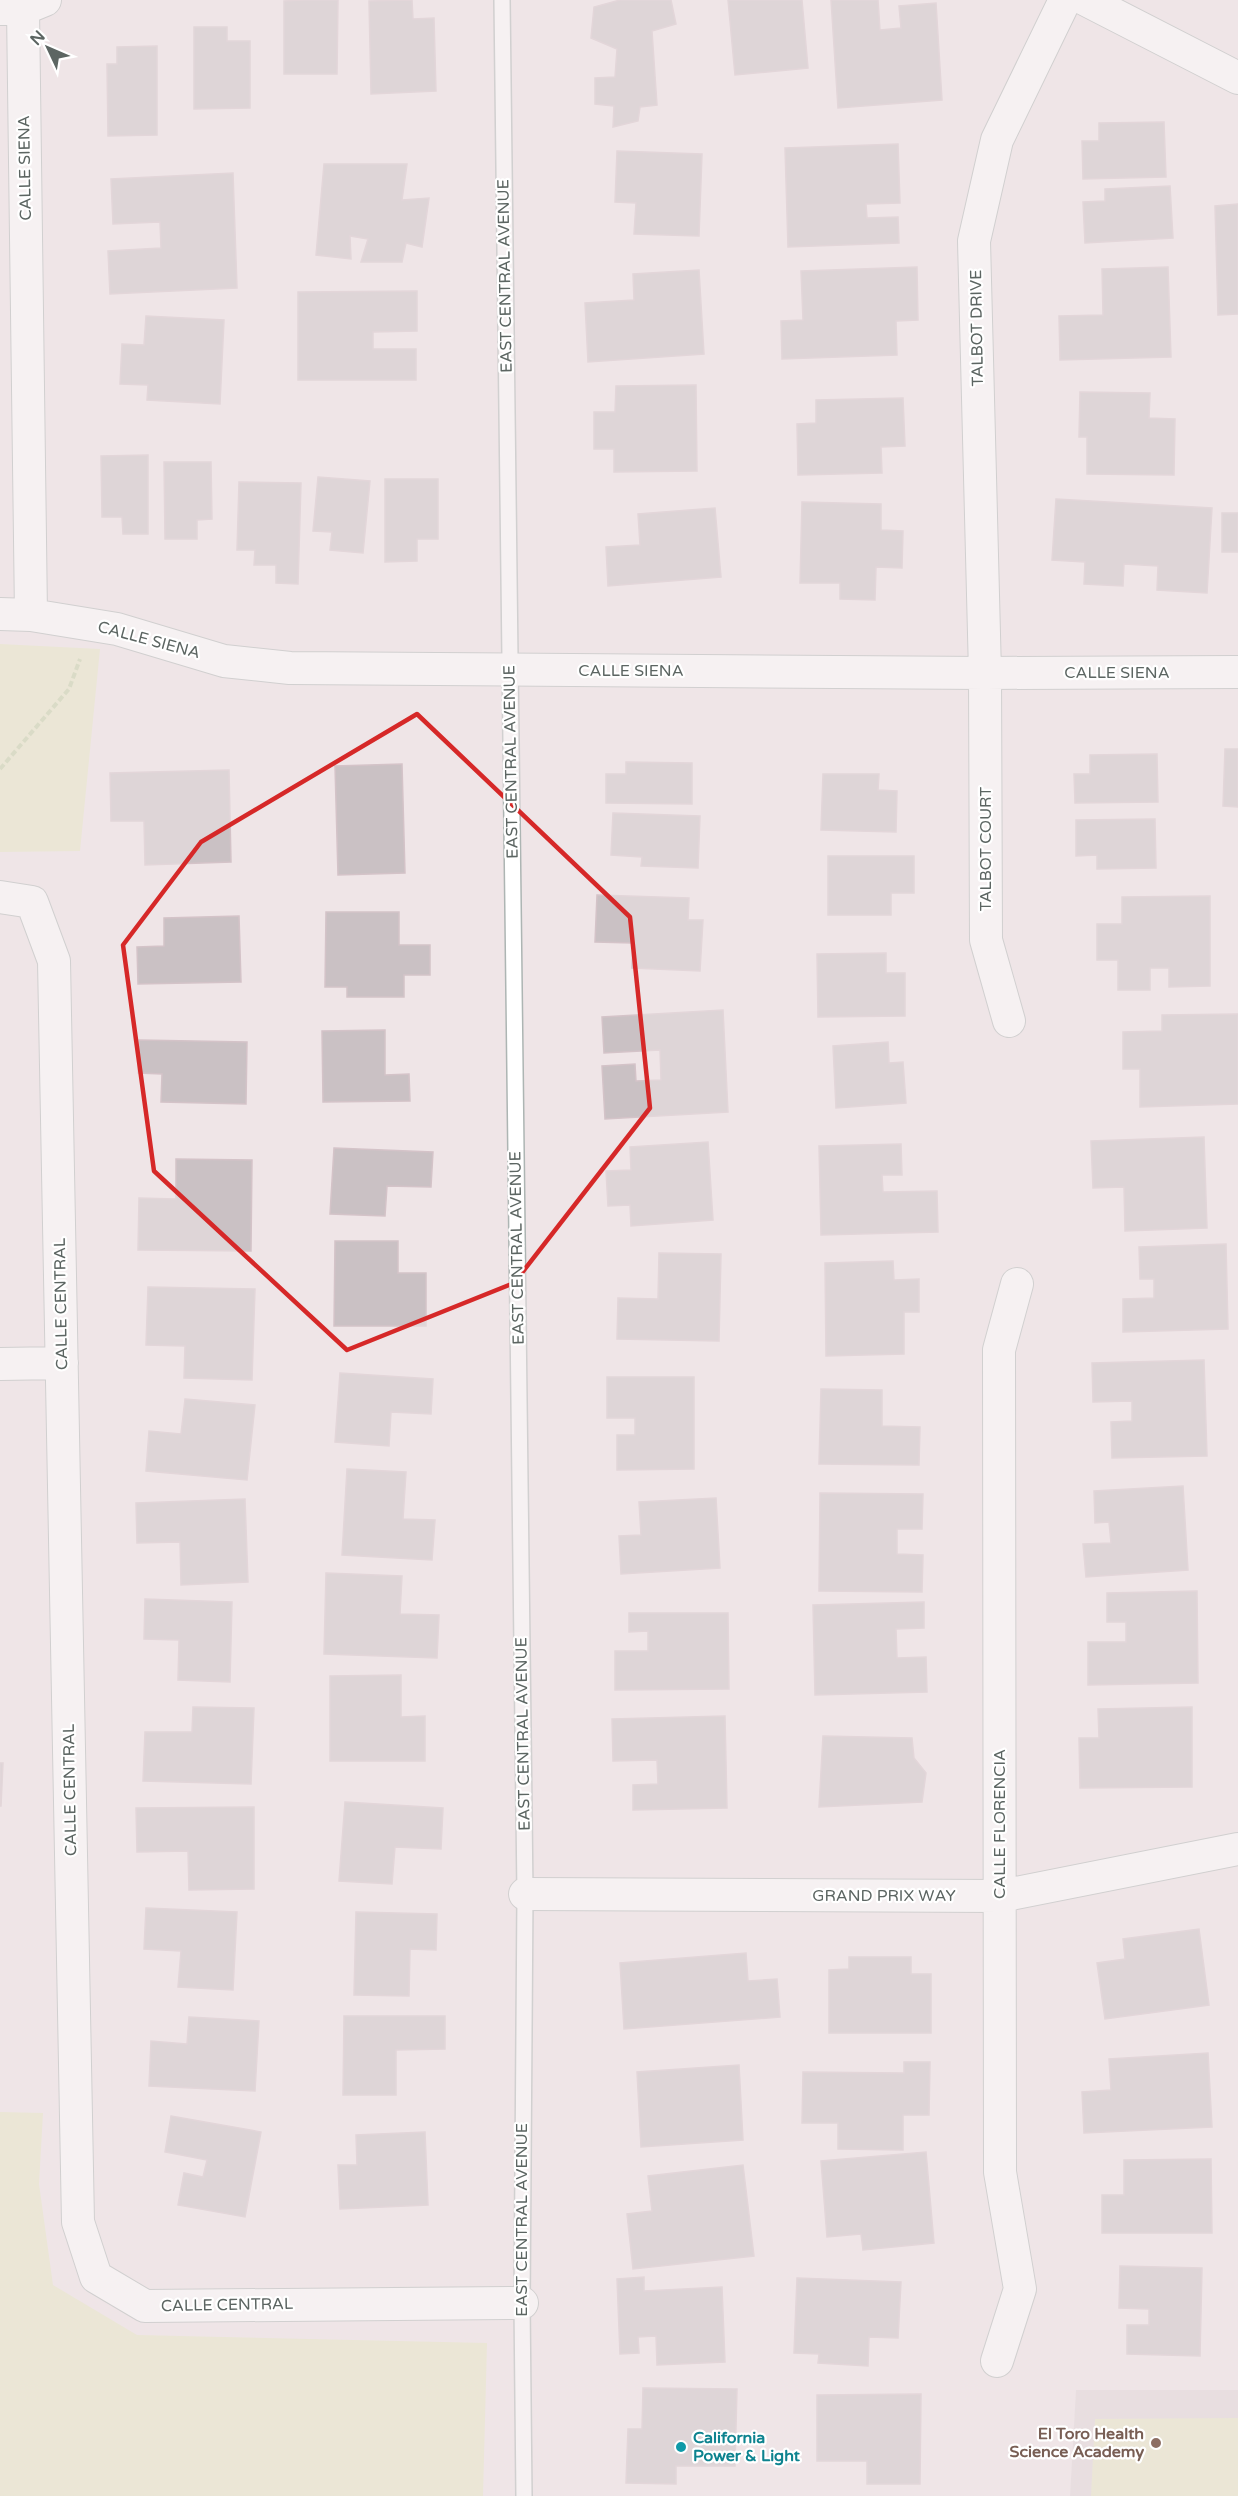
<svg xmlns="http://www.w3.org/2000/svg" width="1238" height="2496" font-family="'Varela Round',sans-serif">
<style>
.education{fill:#e1d6d8}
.green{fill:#e6e7c1}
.building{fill:#cac1c4;stroke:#d4c3c8;stroke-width:1.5}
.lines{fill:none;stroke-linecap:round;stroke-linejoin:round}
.service-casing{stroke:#adb5b3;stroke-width:18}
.minor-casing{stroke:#adb5b3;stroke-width:34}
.path{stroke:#c1cf9f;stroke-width:4;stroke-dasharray:6 3;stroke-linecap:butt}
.service{stroke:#fff;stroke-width:15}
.minor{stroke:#fff;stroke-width:32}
.marked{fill:none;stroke:#d62828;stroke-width:4.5;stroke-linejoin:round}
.education-dot{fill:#8d6e63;stroke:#fff;stroke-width:2}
.culture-dot{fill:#0f9aa8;stroke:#fff;stroke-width:2}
.labels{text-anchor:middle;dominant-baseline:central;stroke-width:4.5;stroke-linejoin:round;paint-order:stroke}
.street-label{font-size:16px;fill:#5c6562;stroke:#fff}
.education-label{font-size:16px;font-weight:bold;fill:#785e54;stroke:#fff;text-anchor:end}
.culture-label{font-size:16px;font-weight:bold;fill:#0d838f;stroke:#fff;text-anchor:start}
</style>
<rect width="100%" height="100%" fill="#efe5e7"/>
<path class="education" d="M1076 2390H1238V2496H1070Z"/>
<path class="green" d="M0 644 100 649 80 851 0 852Z
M0 2112 43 2113 39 2184 53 2285 137 2335 487 2343 483 2496H0Z
M1238 2418V2496H1091L1095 2419Z"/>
<path class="building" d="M303 0H338L337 74H284V1Z
M412 0 413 19 434 18 436 91 371 94 369 1Z
M620 0H671L676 24 652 31 657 105 640 107 638 121 613 127 614 106 595 104V78L615 77 617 49 591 38 594 7Z
M728 0H802L808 68 735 75Z
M831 0H878L880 30 901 28 899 6 936 3 942 100 838 108Z
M194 27H227V41H250V108L194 109Z
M157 46V135L108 136 107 64H117V47Z
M1164 122 1166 177 1083 179 1082 141H1099V123Z
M898 144 900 203 866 204 867 218 898 217 899 243 788 247 785 148Z
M617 151 702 154 699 236 634 234 636 203 615 202Z
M324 164H407L402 200 429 198 422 247 406 243 402 262H361L368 239 350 236 351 259 316 255Z
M233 173 237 288 110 294 108 251 161 248 160 222 113 224 111 179Z
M1170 186 1173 238 1085 243 1083 202 1105 201V189Z
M1238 204V314L1218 315 1215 206Z
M917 267 918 320 896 321 897 355 782 359 781 321 803 320 801 271Z
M1168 267 1171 357 1060 360 1059 316 1103 315 1102 269Z
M699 270 704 354 588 362 585 303 634 300 633 274Z
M417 291V331L373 332V349H416V380H298V292Z
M146 316 224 320 220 404 147 400 148 385 120 384 122 344 144 345Z
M696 385 697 471 614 472V449H594V412H615L616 386Z
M1080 392 1150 393 1149 418 1175 419 1174 475 1087 474V437H1079Z
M903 398 905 446 881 447 882 473 798 475 797 424 816 423V400Z
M148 455V534H123L122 517H102L101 456Z
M164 462H211L212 519 197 520V539H165Z
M318 477 370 481 363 553 330 550 332 532 313 531Z
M385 479H438V539H417V561L385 562Z
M239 482 301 483 298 584 276 583V565H254L255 550H237Z
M1056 499 1212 508 1207 593 1157 590 1158 566 1124 564 1123 586 1084 584 1085 562 1052 560Z
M802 502 881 504V530L903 531 902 568 876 567 875 600 840 599V583H800Z
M715 508 721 577 608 586 606 547 640 545 638 514Z
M1222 513H1238V552H1222Z
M1225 749H1238V807L1223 806Z
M1157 754 1158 802 1075 803 1074 774H1090V755Z
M626 762 692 763V804L606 803V774H626Z
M402 764 405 873 338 875 335 766Z
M229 770 231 862 145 865 144 821H111L110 773Z
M823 774H879L878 790 897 791 896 832 821 830Z
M613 813 700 816 698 868 641 866 642 857 611 855Z
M1155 819 1156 868 1097 869V855L1076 856V820Z
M828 856H914V893H891V915H828Z
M597 895 689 898 688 920H703L700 971 632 968 633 943 595 942Z
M1210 896V986L1169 987V968H1150V990H1118V960H1097V924H1122V897Z
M326 912H399V945H430V975H404V997H347V987H325Z
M239 916 241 982 138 984 137 947 164 946V918Z
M886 953V973H905V1016L818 1017 817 954Z
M723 1010 728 1112 605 1119 602 1066 635 1064 636 1081 661 1080 660 1050 604 1053 602 1017Z
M1238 1014V1104L1140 1107V1069H1123V1032L1162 1031V1015Z
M385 1030V1075L409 1074 410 1101 323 1102 322 1031Z
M139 1040 247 1042 246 1104 161 1102 162 1074 138 1073Z
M888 1042 889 1063 903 1062 906 1103 836 1108 833 1046Z
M1204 1137 1207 1228 1125 1231 1124 1187 1093 1188 1091 1141Z
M708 1142 713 1220 631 1226 630 1205 608 1206 606 1171 631 1170 630 1147Z
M901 1144 902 1175H882L883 1192 937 1191 938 1232 821 1235 819 1146Z
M334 1148 433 1152 431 1187 387 1186 385 1216 330 1214Z
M176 1159 252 1160 251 1251 138 1250 139 1198 176 1199Z
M335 1241H398V1273H426V1326H334Z
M1226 1244 1228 1329 1123 1332V1299L1154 1298V1279H1140L1139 1247Z
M659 1253 721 1254 719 1341 617 1339 618 1298 658 1299Z
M893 1261 894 1280 919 1279V1312H904V1354L826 1356 825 1263Z
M148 1287 255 1289 252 1380 184 1378 185 1346 146 1345Z
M1204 1360 1207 1456 1112 1458 1111 1422 1132 1421V1401L1093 1402 1092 1363Z
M340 1373 433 1379 431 1414 391 1412 389 1446 335 1442Z
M607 1377H694V1469L617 1470V1435H635V1418H607Z
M821 1389 882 1390V1426L920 1427 919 1465 819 1464Z
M185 1399 255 1405 247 1480 146 1471 149 1431 181 1434Z
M347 1469 406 1472 403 1519 435 1520 432 1560 342 1555Z
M1183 1486 1188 1570 1086 1577 1083 1544 1111 1543 1109 1522 1095 1523 1094 1491Z
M820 1493 923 1494 922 1529H897V1554L923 1555 922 1592 819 1591Z
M716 1498 720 1568 621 1574 619 1536 641 1535 639 1502Z
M245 1499 248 1582 181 1585 180 1542 137 1543 136 1503Z
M326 1573 402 1576 400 1614 439 1615 437 1658 324 1654Z
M1197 1591 1198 1683 1088 1685V1642H1126V1622H1107V1593Z
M145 1599 232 1602 230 1682 178 1680 179 1640 144 1639Z
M924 1602V1628L896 1629 897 1658 926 1657 927 1692 815 1695 813 1605Z
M629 1613H728L729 1689 615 1690V1651H648V1631L629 1632Z
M401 1675V1717L425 1716V1761H330V1676Z
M193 1707 254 1708 251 1784 143 1781 145 1732H192Z
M1192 1707V1787L1080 1788 1079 1738H1099L1098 1709Z
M725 1716 727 1808 633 1810V1785L658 1784 657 1760 613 1761 612 1719Z
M823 1736 912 1738 914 1758 926 1773 922 1802 819 1807Z
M0 1763H3L1 1806H0Z
M345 1802 443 1808 441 1849 395 1847 392 1884 339 1881Z
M254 1807V1889L189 1890 188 1851 137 1852 136 1808Z
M146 1908 237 1912 233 1990 178 1987 181 1951 144 1949Z
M356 1912 437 1914 436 1950 410 1949 409 1996 354 1995Z
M1199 1929 1209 2005 1105 2019 1097 1963 1125 1959 1123 1939Z
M746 1953 748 1981 777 1979 780 2017 624 2029 620 1963Z
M849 1957H911V1974H931V2033H829V1970L849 1969Z
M344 2016H445V2049L396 2050V2095H343Z
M189 2017 259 2021 255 2091 149 2086 151 2041 187 2044Z
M1208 2053 1212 2127 1084 2133 1082 2092 1111 2090 1109 2059Z
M904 2062H930L929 2115H903V2150L838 2149V2123H802L803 2072 904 2073Z
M739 2065 743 2140 641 2147 637 2072Z
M171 2116 261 2132 245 2217 178 2205 184 2173 203 2177 207 2160 165 2152Z
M425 2132 428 2205 340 2209 338 2165H357L356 2135Z
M926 2152 934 2243 863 2250 861 2234 827 2237 821 2161Z
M1211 2159 1212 2233H1102V2195H1124V2160Z
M743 2165 754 2256 633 2269 627 2214 652 2211 648 2176Z
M1120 2266 1202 2268 1200 2356 1127 2354V2325H1149V2309L1119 2308Z
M644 2277V2291L722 2287 725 2362 657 2365 656 2336 638 2337 639 2353 620 2354 617 2279Z
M797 2278 901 2282 898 2338 869 2337 868 2366 818 2363 819 2354 794 2353Z
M643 2388 737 2389 735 2466H676V2484L626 2483 628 2429H642Z
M921 2394 920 2484H867V2461H817V2395Z"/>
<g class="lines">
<g class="service-casing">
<path id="service" d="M502 0 525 1894 522 2303 524 2496"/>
</g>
<g class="minor-casing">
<path id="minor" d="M1086 0 1238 78
M0 9H23L45 0
M0 614 31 615 23 9
M31 615 117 629 224 661 290 668 985 673 1238 672
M0 897 32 902 54 961 78 2222 96 2277 145 2306 522 2303
M1009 1021 986 940 985 673 974 241 997 140 1065 0
M0 1364 62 1363
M525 1894 1001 1896 1238 1849
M997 2361 1020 2289 1000 2172 999 1350 1017 1284"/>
</g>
<path class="path" d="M0 769 69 689 80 659"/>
<use href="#service" class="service"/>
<use href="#minor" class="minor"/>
</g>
<path d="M0 0H1238V2496H0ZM417 714 630 917 650 1108 514 1283 347 1350 154 1171 123 945 201 842Z" fill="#efe5e7" fill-opacity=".55" fill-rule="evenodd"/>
<path class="marked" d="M417 714 630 917 650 1108 514 1283 347 1350 154 1171 123 945 201 842Z"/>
<circle class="education-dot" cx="1156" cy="2443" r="6"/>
<circle class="culture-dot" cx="681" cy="2447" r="6"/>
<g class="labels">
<g class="street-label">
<text transform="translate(25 168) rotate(-91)">CALLE SIENA</text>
<text transform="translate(505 276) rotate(-91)">EAST CENTRAL AVENUE</text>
<text transform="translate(977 328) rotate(-91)">TALBOT DRIVE</text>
<text transform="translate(149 640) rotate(15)">CALLE SIENA</text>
<text x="631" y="671">CALLE SIENA</text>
<text x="1117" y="673">CALLE SIENA</text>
<text transform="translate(511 762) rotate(-91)">EAST CENTRAL AVENUE</text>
<text transform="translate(986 849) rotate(-90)">TALBOT COURT</text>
<text transform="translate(517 1248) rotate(-91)">EAST CENTRAL AVENUE</text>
<text transform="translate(61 1304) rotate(-91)">CALLE CENTRAL</text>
<text transform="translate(523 1734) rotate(-91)">EAST CENTRAL AVENUE</text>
<text transform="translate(70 1790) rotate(-91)">CALLE CENTRAL</text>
<text transform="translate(1000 1824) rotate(-90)">CALLE FLORENCIA</text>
<text x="884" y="1896">GRAND PRIX WAY</text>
<text transform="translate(522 2220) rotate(-90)">EAST CENTRAL AVENUE</text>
<text transform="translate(227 2305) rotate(-1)">CALLE CENTRAL</text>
</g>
<g class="education-label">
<text x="1144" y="2434">El Toro Health<tspan x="1144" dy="18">Science Academy</tspan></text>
</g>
<g class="culture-label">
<text x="693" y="2438">California<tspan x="693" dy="18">Power &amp; Light</tspan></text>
</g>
</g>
<g transform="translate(48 48) rotate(314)" stroke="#ffffff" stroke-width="4.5" paint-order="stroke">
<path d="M0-4.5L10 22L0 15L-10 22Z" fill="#5c6562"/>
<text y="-9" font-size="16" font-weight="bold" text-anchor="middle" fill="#5c6562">N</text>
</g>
</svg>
